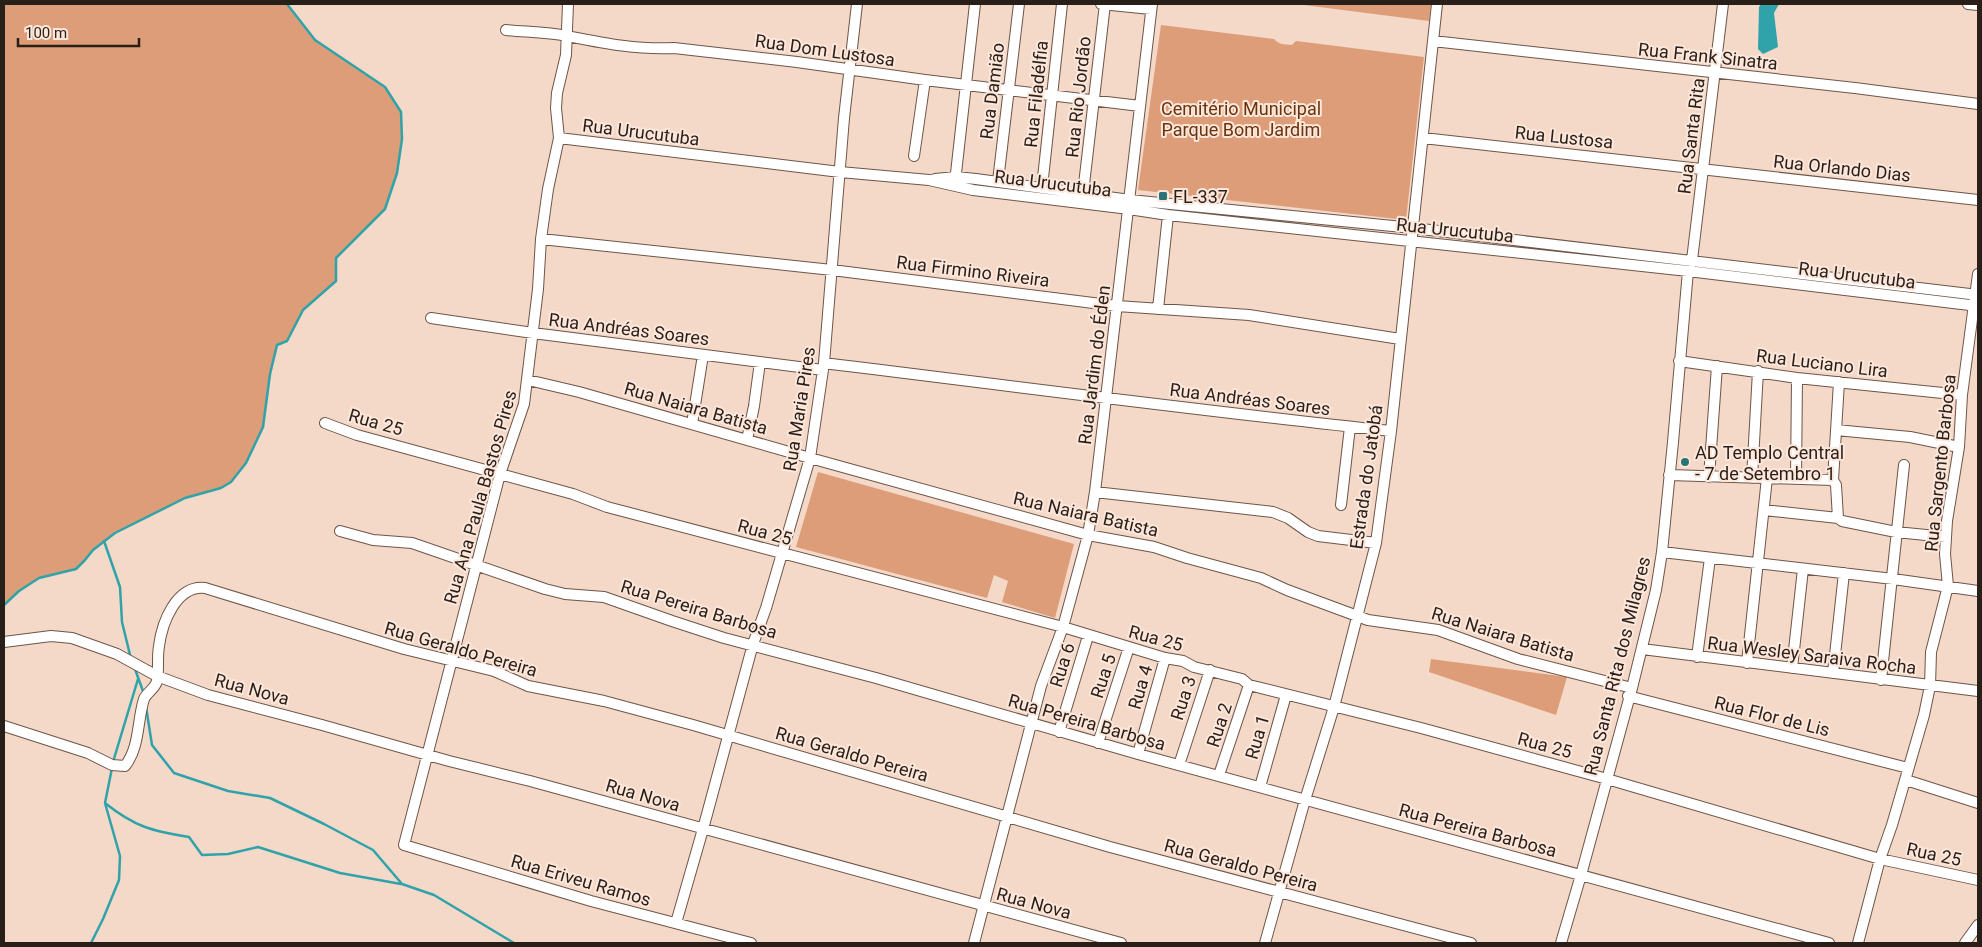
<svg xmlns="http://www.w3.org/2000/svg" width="1982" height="947" font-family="Roboto,sans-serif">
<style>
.green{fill:#dd9d78}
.water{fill:#2fa3a9}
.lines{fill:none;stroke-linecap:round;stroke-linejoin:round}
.stream{stroke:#2fa3a9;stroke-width:2.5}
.minor-casing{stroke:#6d5548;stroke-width:12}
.minor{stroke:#fff;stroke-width:10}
.poi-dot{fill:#2a7478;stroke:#fde6da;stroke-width:2}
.labels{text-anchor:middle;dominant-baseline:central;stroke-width:4;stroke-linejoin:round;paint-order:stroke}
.street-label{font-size:18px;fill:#291f19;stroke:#fde6da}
.park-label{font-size:18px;fill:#6a330b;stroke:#fde6da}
.poi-label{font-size:18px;fill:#291f19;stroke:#fde6da;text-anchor:start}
</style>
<rect width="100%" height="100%" fill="#f4d8c8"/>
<path class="green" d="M4 4H287L315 40 385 87 401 112 402 139 397 173 385 209 336 258V281L303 310 287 341 277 345 270 374 263 427 246 463 231 482 221 488 185 498 115 533 93 550 85 560 76 569 39 578 19 591 4 605Z
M1296 4H1431L1429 21Z
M1161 25 1274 39C1279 45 1284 44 1292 45L1296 41 1424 57 1406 220 1138 190Z
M818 472 1074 544 1055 618 1002 602 1008 581 994 575 987 598 796 547Z
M1431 659 1567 677 1556 715 1429 672Z"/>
<path class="water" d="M1761 4H1779L1774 13 1778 47 1763 54 1758 49 1759 7Z"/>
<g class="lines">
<path class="stream" d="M104 541 120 587 122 622 131 659
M4 605 19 591 39 578 76 569 85 560 93 550 115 533 185 498 221 488 231 482 246 463 263 427 270 374 277 345 287 341 303 310 336 281V258L385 209 397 173 402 139 401 112 385 87 315 40 287 4
M135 669 144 694
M146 707 152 745 174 773 228 791 270 798 324 824 373 850 402 884 434 895 514 943
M113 762 138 679
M112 768 105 803C135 827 152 831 189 837L202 855 228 854 258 847 340 873 401 884
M91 943 103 919 119 880 120 856 105 803"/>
<g class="minor-casing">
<path id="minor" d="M568 4 566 55 557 93 556 108 559 138 548 189 541 239 538 289 524 404 500 474 404 845 591 901 751 943
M1101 4 1151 9
M1968 4 1978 5
M506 30C526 32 547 32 567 36 603 43 637 50 674 48L797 62 925 80 1140 106
M1433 41 1855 88 1978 104
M559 138 840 172 929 180 973 190 1129 209 1168 215 1688 271 1978 306
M1423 138 1978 200
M914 156 925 80
M935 179 956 177 976 179 1130 200 1413 228 1978 295
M998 181 1019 4
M955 182 975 4
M1042 187 1062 4
M1083 193 1105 4
M541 239 832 270 1117 306 1249 315 1400 339
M1158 309 1168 215
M431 318 533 333 823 370
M1679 361 1797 378 1962 395
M824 363C1012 386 1201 411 1391 431
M528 380 579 392 810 458 1088 535 1154 547 1187 558 1261 578 1287 590 1368 620 1438 630 1518 659 1632 688
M325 423 357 435 573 494 607 507 1063 627 1165 658 1183 661 1194 667 1242 679 1249 685 1421 728 1607 779 1880 859 1978 880
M692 424 703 355
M1836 430 1910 437 1959 447
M747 440 754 406 760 362
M1669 475 1833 480
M1709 477 1717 366
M1752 478 1758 371
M1796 479 1797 378
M1095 492 1273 512 1288 518 1308 532 1318 536 1376 543
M1341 505 1350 427
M1764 510 1838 518 1842 521 1896 532 1946 537
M1838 518 1836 485 1833 480 1839 382
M340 531 373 540 412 543 545 589 565 594 604 597 672 621 724 638 876 678 1138 754 1829 943
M1662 552 1893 579 1978 591
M4 642 51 636 72 638 117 654 157 676 208 695 322 725 449 761 530 781 1121 943
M1642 649 1978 691
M1697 657 1710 558
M1747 663 1767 478
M1792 668 1803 569
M1833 673 1844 573
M1881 680 1904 465
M1628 696 1908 768
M4 726 88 753 112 765 125 766C140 747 137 721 144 699 147 692 155 689 157 681 159 670 157 657 159 646 162 623 176 585 205 588L404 649 494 671 528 686 604 701 693 725 1110 847 1471 943
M1059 732 1088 636
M1098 743 1129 647
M1138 754 1165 658
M1179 765 1210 670
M1219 775 1249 685
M1906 780 1978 803
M1260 787 1286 695
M676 923 703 829 753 644 766 608 810 458 824 363 844 118 857 4
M974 943 1041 686 1063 627 1088 535 1095 492 1152 4
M1265 943 1305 800 1334 707 1376 543 1391 431 1437 4
M1561 943 1581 875 1632 688 1656 590 1662 552 1673 442 1688 271 1692 260 1723 4
M1858 943 1880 859 1892 825 1924 715 1930 686 1931 652 1948 586 1945 554 1947 521 1959 447 1962 395 1978 274
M1965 943 1978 925"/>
</g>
<use href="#minor" class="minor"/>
</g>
<g class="poi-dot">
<rect x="1158" y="191" width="10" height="10" rx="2.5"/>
<circle cx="1685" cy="462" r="5"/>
</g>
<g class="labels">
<g class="street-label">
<text transform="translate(825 50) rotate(8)">Rua Dom Lustosa</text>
<text transform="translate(1708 56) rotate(6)">Rua Frank Sinatra</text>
<text transform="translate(992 91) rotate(-83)">Rua Damião</text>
<text transform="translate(1036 94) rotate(-84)">Rua Filadélfia</text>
<text transform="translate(1078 97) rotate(-84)">Rua Rio Jordão</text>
<text transform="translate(641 132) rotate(7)">Rua Urucutuba</text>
<text transform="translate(1691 136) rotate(-83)">Rua Santa Rita</text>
<text transform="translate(1564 137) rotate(6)">Rua Lustosa</text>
<text transform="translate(1842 168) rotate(6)">Rua Orlando Dias</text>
<text transform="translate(1053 183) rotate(7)">Rua Urucutuba</text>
<text transform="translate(1455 230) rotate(6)">Rua Urucutuba</text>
<text transform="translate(973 271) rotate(7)">Rua Firmino Riveira</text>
<text transform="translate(1857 275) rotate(7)">Rua Urucutuba</text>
<text transform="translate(629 329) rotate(7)">Rua Andréas Soares</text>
<text transform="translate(1822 363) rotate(7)">Rua Luciano Lira</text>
<text transform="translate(1094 365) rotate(-83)">Rua Jardim do Éden</text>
<text transform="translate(1250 399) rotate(7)">Rua Andréas Soares</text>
<text transform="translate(696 408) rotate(16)">Rua Naiara Batista</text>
<text transform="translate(799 409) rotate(-81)">Rua Maria Pires</text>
<text transform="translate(376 422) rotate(16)">Rua 25</text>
<text transform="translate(1940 463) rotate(-84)">Rua Sargento Barbosa</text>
<text transform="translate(1366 477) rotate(-82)">Estrada do Jatobá</text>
<text transform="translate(480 497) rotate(-74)">Rua Ana Paula Bastos Pires</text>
<text transform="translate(1086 514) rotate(13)">Rua Naiara Batista</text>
<text transform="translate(765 532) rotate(15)">Rua 25</text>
<text transform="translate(699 609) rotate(17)">Rua Pereira Barbosa</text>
<text transform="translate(1503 634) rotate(17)">Rua Naiara Batista</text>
<text transform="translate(1156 638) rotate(15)">Rua 25</text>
<text transform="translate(461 649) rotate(16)">Rua Geraldo Pereira</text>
<text transform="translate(1812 655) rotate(7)">Rua Wesley Saraiva Rocha</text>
<text transform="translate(1062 665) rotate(-73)">Rua 6</text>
<text transform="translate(1617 666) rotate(-76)">Rua Santa Rita dos Milagres</text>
<text transform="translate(1103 676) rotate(-72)">Rua 5</text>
<text transform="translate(1140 687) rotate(-74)">Rua 4</text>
<text transform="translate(252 689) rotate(15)">Rua Nova</text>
<text transform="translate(1183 698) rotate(-72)">Rua 3</text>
<text transform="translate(1772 716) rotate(14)">Rua Flor de Lis</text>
<text transform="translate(1087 722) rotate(16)">Rua Pereira Barbosa</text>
<text transform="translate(1219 725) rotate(-72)">Rua 2</text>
<text transform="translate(1257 737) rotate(-74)">Rua 1</text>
<text transform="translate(1545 745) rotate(15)">Rua 25</text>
<text transform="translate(852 754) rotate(16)">Rua Geraldo Pereira</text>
<text transform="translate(643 795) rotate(16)">Rua Nova</text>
<text transform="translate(1478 830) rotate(15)">Rua Pereira Barbosa</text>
<text transform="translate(1934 854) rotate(12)">Rua 25</text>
<text transform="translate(1241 865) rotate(15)">Rua Geraldo Pereira</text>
<text transform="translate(581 880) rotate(16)">Rua Eriveu Ramos</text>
<text transform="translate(1034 903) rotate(15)">Rua Nova</text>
</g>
<g class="park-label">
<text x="1241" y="108">Cemitério Municipal<tspan x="1241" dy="21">Parque Bom Jardim</tspan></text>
</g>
<g class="poi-label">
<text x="1173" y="196">FL-337</text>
<text x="1695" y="452">AD Templo Central<tspan x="1695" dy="21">- 7 de Setembro 1</tspan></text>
</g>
</g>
<rect width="1982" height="947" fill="none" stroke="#291f19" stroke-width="10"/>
<path d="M18 38v8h121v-8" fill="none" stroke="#291f19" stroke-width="2.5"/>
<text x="25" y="38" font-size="15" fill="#291f19" stroke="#fde6da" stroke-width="4" paint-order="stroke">100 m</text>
</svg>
